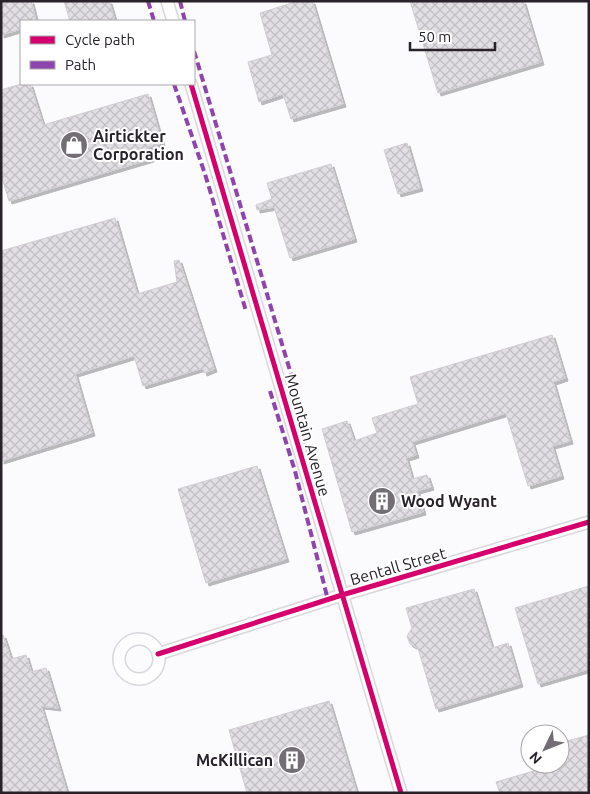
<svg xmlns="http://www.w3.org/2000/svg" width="590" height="794" font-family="Ubuntu,sans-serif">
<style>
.building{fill:url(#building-cross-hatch);stroke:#d0cdd2;filter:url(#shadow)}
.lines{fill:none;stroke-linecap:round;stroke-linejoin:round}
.minor-casing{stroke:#dad7dc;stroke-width:14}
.minor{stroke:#fefeff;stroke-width:11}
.quiet{stroke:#8e44ad;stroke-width:4;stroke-dasharray:8 4;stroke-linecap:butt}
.cycleway-casing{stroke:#fff;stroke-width:8}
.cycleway{stroke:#d6006c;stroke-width:5}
.labels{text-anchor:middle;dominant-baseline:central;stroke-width:4;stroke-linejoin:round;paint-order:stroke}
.poi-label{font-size:16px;font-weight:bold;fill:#28232b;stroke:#fff;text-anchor:start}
.street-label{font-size:16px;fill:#28232b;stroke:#fff}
</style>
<defs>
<pattern id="building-cross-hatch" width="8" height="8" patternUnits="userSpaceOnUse" patternTransform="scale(1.25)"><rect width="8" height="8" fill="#e2dfe4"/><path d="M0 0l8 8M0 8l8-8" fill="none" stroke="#c2bfc4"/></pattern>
<filter id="shadow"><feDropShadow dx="3" dy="3" stdDeviation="0" flood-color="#0004"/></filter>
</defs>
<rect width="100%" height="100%" fill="#fbfafc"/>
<path class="building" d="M1 1H31L36 21H21V29L1 35Z
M64 1H109L115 21H70Z
M298 1H312L343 104 291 119 283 94 259 102 248 62 272 55 260 13Z
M410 1H523L541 62 438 93Z
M21 84H30L43 125 148 94 162 143 148 147 151 159 9 201 1 174V90Z
M407 143 420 188 398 194 384 150Z
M331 164 354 239 290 258 274 207 257 210 256 205 272 199 267 183Z
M115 218 137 294 177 282 174 261 179 260 214 369 204 373 203 368 143 386 134 356 75 374 92 433 1 461V251Z
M552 335 565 378 553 382 570 441 552 446 561 476 528 486 506 413 412 442 416 455 406 458 412 479 427 475 431 487 417 491 423 512 352 532 322 429 347 421 354 441 377 433 372 418 418 404 410 377Z
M257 466 286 559 206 583 178 489Z
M589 586V669L538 684 515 608Z
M474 589 492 648 508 643 520 684 436 709 418 648 410 644 407 636 412 628 406 608Z
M3 635 11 659 26 655 31 672 46 668 58 708 41 706 67 793H1V636Z
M329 701 356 791 348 793H247L229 730Z
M589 735V793H500L496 782 537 770 535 764H560V743Z"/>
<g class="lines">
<g class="minor-casing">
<path id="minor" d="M167 1 173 21
M191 84 401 793
M119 659a20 20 0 1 1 40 0a20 20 0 1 1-40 0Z
M158 654 342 595 589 522"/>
</g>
<use href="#minor" class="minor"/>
<path class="quiet" d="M148 1 154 21
M180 1 185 21
M194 51 291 374
M174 84 205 174 246 311
M270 391 295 471 328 600"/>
<g class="cycleway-casing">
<path id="cycleway" d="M191 84 401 793
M158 654 342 595 589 522"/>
</g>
<use href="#cycleway" class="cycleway"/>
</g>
<defs>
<g id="shop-disc" transform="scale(1.4375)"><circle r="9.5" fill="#726e74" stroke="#fff"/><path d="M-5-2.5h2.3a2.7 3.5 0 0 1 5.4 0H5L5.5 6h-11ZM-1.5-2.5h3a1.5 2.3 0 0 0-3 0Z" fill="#fff"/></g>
<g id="building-disc" transform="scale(1.4375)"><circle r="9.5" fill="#726e74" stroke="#fff"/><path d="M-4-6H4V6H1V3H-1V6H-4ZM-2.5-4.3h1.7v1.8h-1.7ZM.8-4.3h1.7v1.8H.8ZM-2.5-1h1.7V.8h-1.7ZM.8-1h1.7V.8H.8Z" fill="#fff"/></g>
</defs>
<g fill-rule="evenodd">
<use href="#shop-disc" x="74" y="145"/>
<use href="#building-disc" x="382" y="501"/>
<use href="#building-disc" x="292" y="760"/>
</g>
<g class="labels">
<g class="poi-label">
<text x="93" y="136">Airtickter<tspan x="93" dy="18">Corporation</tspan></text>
<text x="401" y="501">Wood Wyant</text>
<text x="273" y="760" text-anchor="end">McKillican</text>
</g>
<g class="street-label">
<text transform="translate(308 435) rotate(74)">Mountain Avenue</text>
<text transform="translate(398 566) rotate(-16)">Bentall Street</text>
</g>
</g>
<rect width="590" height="794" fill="none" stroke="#28232b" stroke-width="5"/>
<rect x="20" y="20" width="175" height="65" fill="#ffffff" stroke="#a9a7aa"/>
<rect x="30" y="36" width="25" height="8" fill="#d6006c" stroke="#a9a7aa"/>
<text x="65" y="45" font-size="15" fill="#28232b">Cycle path</text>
<rect x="30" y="61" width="25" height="8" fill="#8e44ad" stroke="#a9a7aa"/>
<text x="65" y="70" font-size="15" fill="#28232b">Path</text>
<g transform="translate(545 749) rotate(227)"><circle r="24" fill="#ffffff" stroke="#a9a7aa"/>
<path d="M0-4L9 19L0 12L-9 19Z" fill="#726e74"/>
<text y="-8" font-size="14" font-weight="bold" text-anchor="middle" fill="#28232b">N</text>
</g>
<path d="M410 42v8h85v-8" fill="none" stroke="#28232b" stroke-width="2.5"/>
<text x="418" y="42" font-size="15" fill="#28232b" stroke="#ffffff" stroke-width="4" paint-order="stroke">50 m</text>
</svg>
